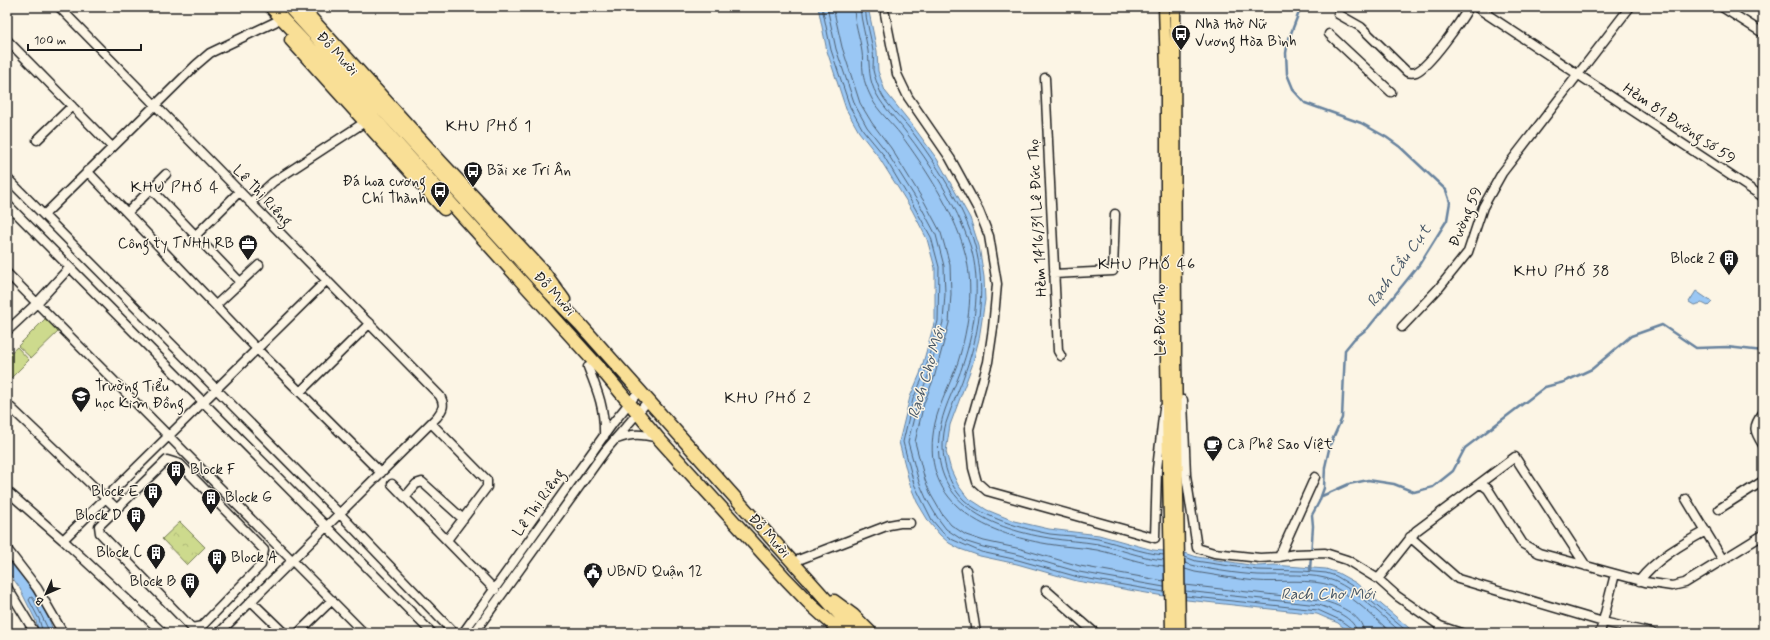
<svg xmlns="http://www.w3.org/2000/svg" width="1770" height="640" font-family="Mynerve,sans-serif">
<style>
.forest{fill:url(#forest-crowns);stroke:#747b54}
.pitch{fill:#cdda8d;stroke:#747b54}
.water{fill:#9ac7f4;stroke:#68839e}
.lines{fill:none;stroke-linecap:round;stroke-linejoin:round}
.shore{stroke:#4e6072;stroke-width:1}
.stream{stroke:#68839e;stroke-width:2.5}
.minor-casing{stroke:#1c1c1c;stroke-width:11}
.major-casing{stroke:#1c1c1c;stroke-width:13}
.highway-casing{stroke:#1c1c1c;stroke-width:15}
.minor{stroke:#fcf5e5;stroke-width:8}
.major{stroke:#f9df96;stroke-width:10}
.highway{stroke:#f9df96;stroke-width:12}
.labels{text-anchor:middle;dominant-baseline:central;stroke-width:3;stroke-linejoin:round;paint-order:stroke}
.poi-label{font-size:15px;fill:#1c1c1c;stroke:#fcf5e5;text-anchor:start}
.street-label{font-size:15px;fill:#1c1c1c;stroke:#fcf5e5}
.neighbourhood-label{font-size:16px;letter-spacing:1px;fill:#1c1c1c;stroke:#fcf5e5}
.water-label{font-size:16px;font-style:italic;fill:#485868;stroke:#fcf5e5}
</style>
<defs>
<pattern id="forest-crowns" width="20" height="18" patternUnits="userSpaceOnUse"><rect width="20" height="18" fill="#cdda8d"/><path d="M2 6a3 3 0 1 1 6 0M12 15a3 3 0 1 1 6 0" fill="none" stroke="#afba79"/></pattern>
</defs>
<rect width="100%" height="100%" fill="#fcf5e5"/>
<filter id="ink" filterUnits="userSpaceOnUse"><feTurbulence type="fractalNoise" baseFrequency=".025" numOctaves="2"/><feDisplacementMap in="SourceGraphic" scale="8" xChannelSelector="R" yChannelSelector="G"/><feConvolveMatrix kernelMatrix="1 2 1 2 8 2 1 2 1" color-interpolation-filters="sRGB"/></filter>
<g filter="url(#ink)">
<path class="forest" d="M180 522 205 547 187 565 162 539Z"/>
<path class="pitch" d="M46 318 59 331 31 358 18 346Z
M17 347 29 360 7 382V356Z"/>
<path class="water" d="M818 7H868L877 51 878 71 885 91 913 126 937 159 970 218 979 246 984 277 985 300 979 339 972 366 950 425 946 452 951 470 958 485 967 497 987 510 1014 521 1049 529 1099 535 1153 550 1185 553 1197 557 1257 566 1274 565 1326 569 1338 573 1356 583 1415 633H1350L1338 623 1317 614 1187 600 1077 581 1017 564 980 556 960 549 949 543 940 535 929 522 917 502 910 485 899 442 910 397 920 374 935 320V268L927 239 912 210 878 156 859 132 846 109 827 51Z
M1696 291 1712 302 1708 306 1702 303 1694 305 1689 302Z
M7 559C27 582 45 604 54 633H39L36 621 19 587 7 570Z"/>
<g class="lines">
<path class="shore" d="M822 7 831 50 850 107 863 130 882 153 915 208 931 237 939 267 938 321 924 375 913 399 903 442 914 484 932 520 943 533 951 539 981 552 1018 560 1078 577 1164 592
M827 7 836 49 855 105 867 127 886 151 920 205 936 235 944 266 945 294 943 322 928 376 918 401 908 442 919 482 926 498 937 517 946 529 964 541 983 547 1020 555 1079 572 1164 587
M833 7 842 47 860 103 872 123 891 148 925 203 941 233 950 265 951 294 949 323 934 378 924 403 915 442 925 480 931 495 942 514 951 525 966 535 984 541 1021 549 1080 566 1164 581
M854 7C854 22 860 37 862 52 863 58 862 65 863 71 863 79 867 89 871 97 877 111 892 123 901 135 924 166 954 212 964 249 975 285 969 326 958 362 951 382 940 402 935 423 918 501 981 533 1048 544 1064 547 1081 547 1097 550 1120 555 1141 564 1164 566
M860 7C861 22 866 37 868 51 870 68 868 80 877 95 884 108 896 119 905 131 931 164 956 204 970 245 982 282 975 328 963 364 957 384 945 404 941 424 925 499 986 528 1049 538 1065 541 1082 541 1098 544 1120 549 1141 558 1164 560
M865 7C866 22 871 36 873 51 874 57 873 63 873 70 874 76 878 85 880 91 886 105 901 117 910 129 934 160 965 208 975 246 986 285 980 330 967 367 961 386 952 404 946 423 939 449 944 480 964 500 984 518 1024 529 1050 534 1066 536 1083 536 1098 539 1120 544 1141 553 1164 555
M1185 557 1196 561 1257 570 1303 571 1326 573 1336 576 1354 587 1409 633
M1185 563C1202 569 1239 574 1258 575 1279 576 1314 572 1334 581 1356 590 1383 617 1402 633
M1185 569 1195 572C1215 575 1235 579 1256 581 1277 583 1312 578 1332 586 1354 597 1374 618 1392 633
M1185 585 1320 600C1336 604 1363 614 1364 633
M1185 591 1319 605C1331 609 1356 618 1357 633
M1185 596 1318 610 1340 620 1351 628 1352 633
M43 633 39 619 29 600 31 597 33 598 50 633"/>
<path class="stream" d="M1301 7 1288 41 1286 53 1287 74 1294 91 1305 103 1361 123 1386 137 1400 147 1446 190 1450 202 1447 220 1419 265 1368 328 1354 339 1345 350 1342 418 1330 445 1325 467 1324 488 1319 502 1312 515 1313 526 1310 570
M1322 496 1349 484 1368 480 1394 484 1414 492 1433 487 1453 471 1465 448 1545 387 1564 382 1592 369 1631 336 1662 325 1696 348 1727 347 1763 351"/>
<g class="minor-casing">
<path id="minor" d="M59 7 440 396C445 405 443 409 437 417L219 633
M1476 7 1763 197
M1722 7 1763 33
M885 14 897 74 908 97 950 158 979 211 989 236 997 284 993 328 988 362 969 429 973 468 977 482 987 491 1155 538 1157 469 1164 408
M1338 14 1361 27 1407 72C1410 73 1413 73 1416 72 1430 66 1461 21 1469 7
M1329 34 1391 92
M7 40 112 147
M1045 78 1058 351 1061 356
M37 140 72 106
M87 171 257 349 381 473
M7 178 339 513 454 633
M151 189 240 282
M250 203 273 182 365 122
M7 204 432 633
M127 213 166 174
M44 215 196 65 210 53 275 22
M195 236 239 192
M7 273 364 633
M1054 274 1113 271 1115 214
M216 305 259 265
M1402 327 1439 288 1468 252 1483 207 1502 173 1630 7
M7 331 37 303 69 268
M588 367C598 392 605 409 604 436
M300 392 370 323
M1183 400 1186 475 1197 548 1214 553 1260 558 1279 557 1295 554 1325 553 1347 560 1378 579 1397 596 1440 626 1461 633
M7 404 116 508
M1763 413C1752 427 1754 431 1763 445
M431 423 487 480V487L447 540
M617 439C632 433 642 434 658 438
M167 460 180 464 264 550 261 565 202 626 192 628 100 533 99 526Z
M1480 483 1488 489 1523 544 1539 553 1645 582 1672 586 1685 583 1763 535
M392 484 495 590
M7 491 63 540 163 633
M405 497 416 484 422 482 463 519
M1686 499 1723 560
M1719 509 1763 481
M1410 537 1458 579 1603 622 1652 633
M63 540 327 280
M7 549 37 588 63 633
M1279 557 1315 477
M793 562 889 525 900 523H910
M966 570 976 633
M1378 579 1416 531 1515 457 1586 566
M1639 581C1656 559 1682 544 1706 531
M7 587 35 633
M1046 590 1095 633
M251 601 284 633
M298 633 332 600
M463 633 613 423 639 391
M474 633 605 451 648 401
M1600 633 1615 574"/>
</g>
<g class="major-casing">
<path id="major" d="M1164 7 1166 71V356L1171 633
M1175 7 1176 355 1180 633"/>
</g>
<g class="highway-casing">
<path id="highway" d="M271 7 327 66 606 375 659 439 786 579 811 605 842 633
M289 7 547 290 580 324 856 633
M301 7 441 162 543 271 564 300
M291 40 444 209
M834 601 853 615 871 633"/>
</g>
<use href="#minor" class="minor"/>
<use href="#major" class="major"/>
<use href="#highway" class="highway"/>
</g>
</g>
<defs>
<g id="bus-pin" transform="scale(1)"><path d="M0 17L-7.5 6A9.5 9.5 0 1 1 7.5 6Z" fill="#1c1c1c" stroke="#fcf5e5"/><path d="M-5-6H5V4H4V6H2V4H-2V6H-4V4H-5ZM-3.5-4V0h7V-4ZM-3.5 1.2v1.5H-2V1.2ZM2 1.2v1.5H3.5V1.2Z" fill="#fff"/></g>
<g id="office-pin" transform="scale(1)"><path d="M0 17L-7.5 6A9.5 9.5 0 1 1 7.5 6Z" fill="#1c1c1c" stroke="#fcf5e5"/><path d="M-6-3h4V-5.5h4V-3h4V5H-6ZM-1-4.5V-3h2v-1.5ZM-6 0V1H6V0Z" fill="#fff"/></g>
<g id="building-pin" transform="scale(1)"><path d="M0 17L-7.5 6A9.5 9.5 0 1 1 7.5 6Z" fill="#1c1c1c" stroke="#fcf5e5"/><path d="M-4-6H4V6H1V3H-1V6H-4ZM-2.5-4.3h1.7v1.8h-1.7ZM.8-4.3h1.7v1.8H.8ZM-2.5-1h1.7V.8h-1.7ZM.8-1h1.7V.8H.8Z" fill="#fff"/></g>
<g id="school-pin" transform="scale(1)"><path d="M0 17L-7.5 6A9.5 9.5 0 1 1 7.5 6Z" fill="#1c1c1c" stroke="#fcf5e5"/><path d="M0-5L7-2L0 1L-7-2ZM-4 1L0 2.5L4 1V4Q0 6-4 4Z" fill="#fff"/></g>
<g id="cafe-pin" transform="scale(1)"><path d="M0 17L-7.5 6A9.5 9.5 0 1 1 7.5 6Z" fill="#1c1c1c" stroke="#fcf5e5"/><path d="M-5.5-4.5H6V0H3Q3 3.5 0 3.5H-2.5Q-5.5 3.5-5.5 0ZM3-3.2v2h1.7v-2ZM-6 4.5H4V6H-6Z" fill="#fff"/></g>
<g id="civic-pin" transform="scale(1)"><path d="M0 17L-7.5 6A9.5 9.5 0 1 1 7.5 6Z" fill="#1c1c1c" stroke="#fcf5e5"/><path d="M-.6-6.5H3V-4.5H.6V-3L4-1V1h2V6H-6V1h2V-1L-.6-3ZM-1.2 2.5V6h2.4V2.5Z" fill="#fff"/></g>
</defs>
<g fill-rule="evenodd">
<use href="#bus-pin" x="1181" y="34"/>
<use href="#bus-pin" x="473" y="171"/>
<use href="#bus-pin" x="440" y="191"/>
<use href="#office-pin" x="248" y="244"/>
<use href="#building-pin" x="1729" y="259"/>
<use href="#school-pin" x="81" y="396"/>
<use href="#cafe-pin" x="1213" y="445"/>
<use href="#building-pin" x="176" y="470"/>
<use href="#building-pin" x="153" y="492"/>
<use href="#building-pin" x="211" y="498"/>
<use href="#building-pin" x="136" y="516"/>
<use href="#building-pin" x="156" y="553"/>
<use href="#building-pin" x="217" y="558"/>
<use href="#civic-pin" x="593" y="572"/>
<use href="#building-pin" x="190" y="582"/>
</g>
<g class="labels">
<g class="poi-label">
<text x="1195" y="25">Nhà thờ Nữ<tspan x="1195" dy="17">Vương Hòa Bình</tspan></text>
<text x="487" y="171">Bãi xe Tri Ân</text>
<text x="426" y="182" text-anchor="end">Đá hoa cương<tspan x="426" dy="17">Chí Thành</tspan></text>
<text x="234" y="244" text-anchor="end">Công ty TNHH RB</text>
<text x="1715" y="259" text-anchor="end">Block 2</text>
<text x="95" y="387">Trường Tiểu<tspan x="95" dy="17">học Kim Đồng</tspan></text>
<text x="1227" y="445">Cà Phê Sao Việt</text>
<text x="190" y="470">Block F</text>
<text x="139" y="492" text-anchor="end">Block E</text>
<text x="225" y="498">Block G</text>
<text x="122" y="516" text-anchor="end">Block D</text>
<text x="142" y="553" text-anchor="end">Block C</text>
<text x="231" y="558">Block A</text>
<text x="607" y="572">UBND Quận 12</text>
<text x="176" y="582" text-anchor="end">Block B</text>
</g>
<g class="street-label">
<text transform="translate(337 54) rotate(47)">Đỗ Mười</text>
<text transform="translate(1679 124) rotate(34)">Hẻm 81 Đường số 59</text>
<text transform="translate(262 196) rotate(46)">Lê Thị Riêng</text>
<text transform="translate(1466 217) rotate(-67)">Đường 59</text>
<text transform="translate(1038 218) rotate(-93)">Hẻm 1416/31 Lê Đức Thọ</text>
<text transform="translate(554 294) rotate(48)">Đỗ Mười</text>
<text transform="translate(1161 320) rotate(-90)">Lê Đức Thọ</text>
<text transform="translate(539 503) rotate(-55)">Lê Thị Riêng</text>
<text transform="translate(769 536) rotate(48)">Đỗ Mười</text>
</g>
<g class="neighbourhood-label">
<text x="489" y="126">KHU PHỐ 1</text>
<text x="175" y="187">KHU PHỐ 4</text>
<text x="1147" y="264">KHU PHỐ 46</text>
<text x="1562" y="271">KHU PHỐ 38</text>
<text x="768" y="398">KHU PHỐ 2</text>
</g>
<g class="water-label">
<text transform="translate(1399 266) rotate(-54)">Rạch Cầu Cụt</text>
<text transform="translate(927 373) rotate(-73)">Rạch Chợ Mới</text>
<text x="1328" y="594">Rạch Chợ Mới</text>
</g>
</g>
<rect width="1770" height="640" fill="none" stroke="#fcf5e5" stroke-width="24"/>
<rect x="12" y="12" width="1746" height="616" fill="none" stroke="#1c1c1c" stroke-width="1.5" filter="url(#ink)"/>
<g transform="translate(46 594) rotate(225)" stroke="#fcf5e5" stroke-width="3" paint-order="stroke">
<path d="M0-3L7 15L0 10L-7 15Z" fill="#1c1c1c"/>
<text y="-6" font-size="11" font-weight="bold" text-anchor="middle" fill="#1c1c1c">B</text>
</g>
<path d="M28 44v6h113v-6" fill="none" stroke="#1c1c1c" stroke-width="2"/>
<text x="34" y="44" font-size="12" fill="#1c1c1c" stroke="#fcf5e5" stroke-width="3" paint-order="stroke">100 m</text>
</svg>
